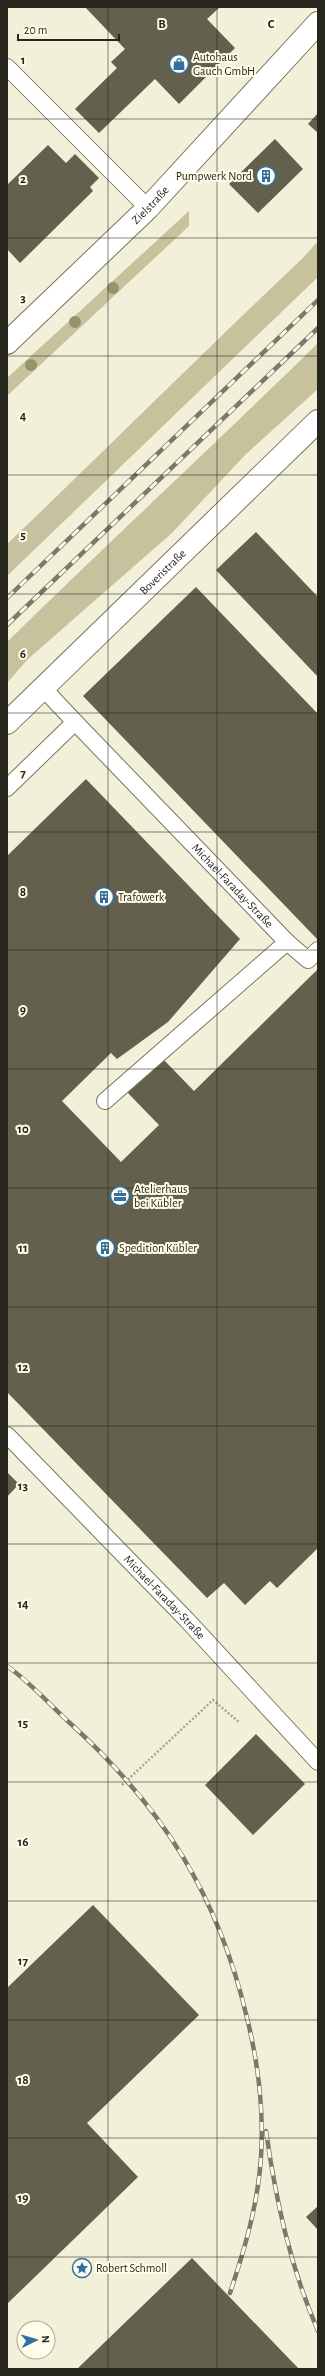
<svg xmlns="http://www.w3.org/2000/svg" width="325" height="2376" font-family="'Alegreya Sans',sans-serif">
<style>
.green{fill:#c7c29d}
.building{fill:#63614d}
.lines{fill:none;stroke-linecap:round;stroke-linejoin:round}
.service-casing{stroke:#787661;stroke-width:18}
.tertiary-casing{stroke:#787661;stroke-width:24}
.secondary-casing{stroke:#787661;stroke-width:24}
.path{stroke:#a8a693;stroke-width:2.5;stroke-dasharray:2 2;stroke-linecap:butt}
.service{stroke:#fff;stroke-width:16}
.tertiary{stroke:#fff;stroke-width:22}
.secondary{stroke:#fff;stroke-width:22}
.rail-casing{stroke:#7b796a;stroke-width:4.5}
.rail{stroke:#fffdea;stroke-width:3;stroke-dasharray:9;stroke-linecap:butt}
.tree{fill:#97936d}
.grid{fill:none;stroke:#27261d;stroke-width:1;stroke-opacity:0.55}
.labels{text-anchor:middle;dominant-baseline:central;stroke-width:4;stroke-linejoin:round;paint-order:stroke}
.poi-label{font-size:12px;fill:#27261d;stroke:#fffdea;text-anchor:start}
.street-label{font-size:12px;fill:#27261d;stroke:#fffdea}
.grid-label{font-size:13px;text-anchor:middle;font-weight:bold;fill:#27261d;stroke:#fffdea;stroke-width:4;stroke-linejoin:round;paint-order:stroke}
</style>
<rect width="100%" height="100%" fill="#f2f0d8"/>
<path class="green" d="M189 211V226L7 396V378Z
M318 241V277L7 576V544C107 449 204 351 304 257Z
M318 343V389L246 454 172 533 28 659 7 683V642C110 541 215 444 318 343Z"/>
<path class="building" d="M85 7H220L207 19 235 48 179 104 155 79 99 133 75 109 117 68 111 62 125 49Z
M318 113V133L308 124Z
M275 139 303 169 258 213 229 184Z
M48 145 66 163 75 154 99 178 90 187 93 191 20 263 7 249V185Z
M256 532 318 597V677L216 570Z
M196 587 318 714 317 939 83 696Z
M86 779 240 939 168 1022 117 1059 111 1053 62 1101 121 1162 159 1125 127 1092 162 1058 194 1091 318 969V1548L277 1588 270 1581 245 1605 224 1583 207 1598 7 1392V856Z
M7 1472 19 1484 7 1497Z
M256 1734 305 1784 253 1835 205 1785Z
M93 1905 199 2015 87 2123 138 2177 7 2304V1988Z
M318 2206V2230L306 2217Z
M192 2258 299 2369H77Z"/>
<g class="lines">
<g class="service-casing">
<g id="service">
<path d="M7 67 148 208"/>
<path d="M43 688 75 722"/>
<path id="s1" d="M7 788 75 722 287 942 105 1101"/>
<path d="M287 942 308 960 318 950"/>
<path id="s2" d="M7 1435 186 1619 318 1762"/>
</g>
</g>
<g class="tertiary-casing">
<g id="tertiary">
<path id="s3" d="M7 343 148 208 318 23"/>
</g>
</g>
<g class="secondary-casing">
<g id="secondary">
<path id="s4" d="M7 723 318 421"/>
</g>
</g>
<path class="path" d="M122 1785 213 1700 240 1723"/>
<use href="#service" class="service"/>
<use href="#tertiary" class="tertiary"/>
<use href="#secondary" class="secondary"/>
<g class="rail-casing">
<path id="rail" d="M7 598 318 300
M7 625 318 328
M7 1666C30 1682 50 1705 71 1724 163 1808 218 1895 247 2018 258 2062 264 2110 261 2157 258 2204 245 2248 230 2293
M266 2131C276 2201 290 2266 318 2331"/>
</g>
<use href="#rail" class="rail"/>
</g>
<g class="tree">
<circle cx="113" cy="288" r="6"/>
<circle cx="75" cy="322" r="6"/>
<circle cx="31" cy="365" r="6"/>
</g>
<path class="grid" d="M108 7V2369M217 7V2369M7 119H318M7 238H318M7 356H318M7 475H318M7 594H318M7 713H318M7 832H318M7 950H318M7 1069H318M7 1188H318M7 1307H318M7 1426H318M7 1544H318M7 1663H318M7 1782H318M7 1901H318M7 2020H318M7 2138H318M7 2257H318"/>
<defs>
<g id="shop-ring" transform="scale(1)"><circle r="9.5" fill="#fffdea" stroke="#316fa6" stroke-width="1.5"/><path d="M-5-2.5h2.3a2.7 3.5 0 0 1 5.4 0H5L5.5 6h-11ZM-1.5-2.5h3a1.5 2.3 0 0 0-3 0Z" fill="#316fa6"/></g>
<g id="building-ring" transform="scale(1)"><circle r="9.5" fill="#fffdea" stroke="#316fa6" stroke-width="1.5"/><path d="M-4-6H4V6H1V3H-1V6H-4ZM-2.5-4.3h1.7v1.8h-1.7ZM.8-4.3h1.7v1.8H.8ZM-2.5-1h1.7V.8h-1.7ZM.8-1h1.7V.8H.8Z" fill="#316fa6"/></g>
<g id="office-ring" transform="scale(1)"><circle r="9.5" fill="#fffdea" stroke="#316fa6" stroke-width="1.5"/><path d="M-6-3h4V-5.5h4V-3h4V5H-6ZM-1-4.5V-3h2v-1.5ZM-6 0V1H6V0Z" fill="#316fa6"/></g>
<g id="sight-ring" transform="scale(1)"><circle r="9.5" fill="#fffdea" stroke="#316fa6" stroke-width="1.5"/><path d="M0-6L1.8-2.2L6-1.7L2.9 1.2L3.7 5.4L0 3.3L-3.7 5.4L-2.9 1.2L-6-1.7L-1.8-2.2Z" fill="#316fa6"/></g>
</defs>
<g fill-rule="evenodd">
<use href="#shop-ring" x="179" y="64"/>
<use href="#building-ring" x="266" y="176"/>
<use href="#building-ring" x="104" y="897"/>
<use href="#office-ring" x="120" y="1196"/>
<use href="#building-ring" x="105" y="1248"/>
<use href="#sight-ring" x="82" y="2268"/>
</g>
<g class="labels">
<g class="poi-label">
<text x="193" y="57">Autohaus<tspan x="193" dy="14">Gauch GmbH</tspan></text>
<text x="252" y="176" text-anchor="end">Pumpwerk Nord</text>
<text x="118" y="897">Trafowerk</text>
<text x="134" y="1189">Atelierhaus<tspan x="134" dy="14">bei Kübler</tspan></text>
<text x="119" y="1248">Spedition Kübler</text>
<text x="96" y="2268">Robert Schmoll</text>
</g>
<g class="street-label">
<text stroke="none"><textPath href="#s3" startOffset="199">Zielstraße</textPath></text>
<text stroke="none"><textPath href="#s4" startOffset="217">Boveristraße</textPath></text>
<text stroke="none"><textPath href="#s1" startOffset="322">Michael-Faraday-Straße</textPath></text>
<text stroke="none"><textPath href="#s2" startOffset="226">Michael-Faraday-Straße</textPath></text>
</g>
</g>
<g class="grid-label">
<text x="162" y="28">B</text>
<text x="271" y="28">C</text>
<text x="23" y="64">1</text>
<text x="23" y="183">2</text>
<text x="23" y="302">3</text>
<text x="23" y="420">4</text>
<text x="23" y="539">5</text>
<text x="23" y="658">6</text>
<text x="23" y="777">7</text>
<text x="23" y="896">8</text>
<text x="23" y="1014">9</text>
<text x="23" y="1133">10</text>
<text x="23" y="1252">11</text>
<text x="23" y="1371">12</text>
<text x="23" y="1490">13</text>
<text x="23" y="1608">14</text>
<text x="23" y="1727">15</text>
<text x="23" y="1846">16</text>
<text x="23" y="1965">17</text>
<text x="23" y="2084">18</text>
<text x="23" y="2202">19</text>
</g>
<rect width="325" height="2376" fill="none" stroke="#27261d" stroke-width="16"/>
<g transform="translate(36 2340) rotate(85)"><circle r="19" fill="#fffdea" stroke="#a9a798"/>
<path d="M0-3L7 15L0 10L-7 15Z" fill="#316fa6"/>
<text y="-6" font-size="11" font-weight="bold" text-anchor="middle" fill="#27261d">N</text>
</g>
<path d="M18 34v6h101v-6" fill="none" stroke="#27261d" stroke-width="2"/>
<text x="24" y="34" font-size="12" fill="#27261d" stroke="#fffdea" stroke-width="3" paint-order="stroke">20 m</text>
</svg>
